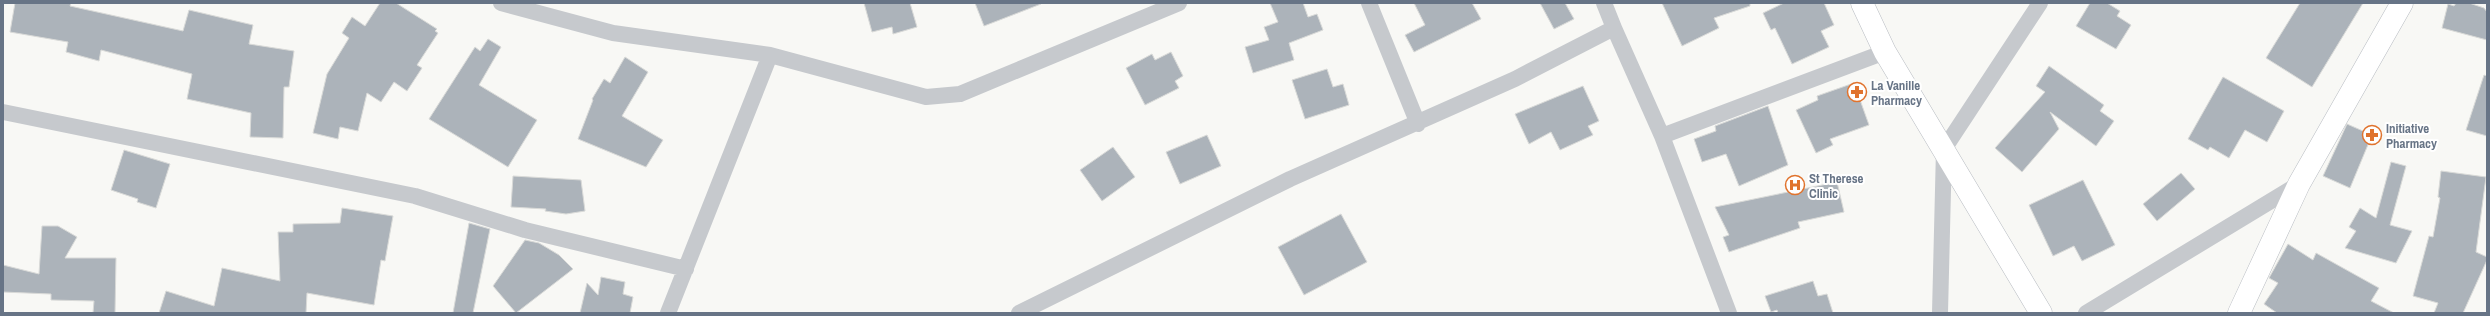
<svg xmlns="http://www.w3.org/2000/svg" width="2490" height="316" font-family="'Archivo Narrow',sans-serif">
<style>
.building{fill:#acb3ba;stroke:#d9dad8}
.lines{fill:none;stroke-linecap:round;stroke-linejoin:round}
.secondary-casing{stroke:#b8bcc2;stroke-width:23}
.street{stroke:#c6c9cd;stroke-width:16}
.secondary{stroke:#fff;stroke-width:22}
.labels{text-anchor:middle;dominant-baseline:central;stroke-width:4;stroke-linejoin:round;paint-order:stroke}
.poi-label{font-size:13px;font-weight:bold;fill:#677486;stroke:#fff;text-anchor:start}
</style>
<rect width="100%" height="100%" fill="#f8f8f5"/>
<path class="building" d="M15 3H71L70 6 183 31 189 10 253 25 249 44 294 51 289 87H284L283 138 250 137 251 113 187 99 192 74 101 50 99 61 66 52 68 42 10 32Z
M380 3H396L437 29 435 31 438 33 417 65 422 68 407 91 394 82 381 102 367 93 358 131 340 127 338 139 313 133 327 74 349 38 342 33 352 17 365 26Z
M864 3H910L917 27 893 34 892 27 872 32Z
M975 3H1040L1041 4 984 26Z
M1270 3H1303L1308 17 1317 14 1323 30 1289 43 1294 60 1253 73 1245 47 1269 40 1264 27 1278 22Z
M1414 3H1472L1481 19 1414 52 1405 35 1425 25Z
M1540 3H1565L1574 19 1554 29Z
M1662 3H1750V6L1714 18 1719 28 1682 46Z
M1784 3H1824L1834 25 1821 31 1829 47 1792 64 1775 28 1771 30 1763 13Z
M2090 3H2107L2120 11 2117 16 2131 25 2116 49 2076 26Z
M2300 3H2363L2312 87 2266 58Z
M2456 3H2469L2484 8 2487 12V40L2442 28 2448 4 2454 6Z
M488 39 501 47 479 85 537 120 508 167 429 119 475 47 480 51Z
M1171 52 1183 76 1175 81 1179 88 1145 105 1126 68 1152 54 1155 60Z
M625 57 648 72 622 116 663 140 646 167 578 139 593 100 592 99 604 79 610 83Z
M2049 66 2104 105 2100 111 2114 121 2096 146 2050 112 2059 129 2022 172 1995 148 2045 92 2036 86Z
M1327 69 1333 87 1343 84 1349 105 1305 119 1292 80Z
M2484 75 2487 76V136L2466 130Z
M2223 77 2284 111 2267 142 2245 130 2229 158 2210 147 2208 150 2188 139Z
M1854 83 1869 125 1830 139 1833 145 1816 153 1796 110 1818 100 1817 96Z
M1583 86 1599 121 1588 126 1593 135 1560 150 1551 132 1529 144 1515 114Z
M1768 106 1788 165 1739 186 1726 154 1702 162 1694 139 1716 131 1715 126Z
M2347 124 2372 135 2350 188 2323 176Z
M1207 135 1221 166 1180 184 1166 152Z
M1113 147 1135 177 1102 201 1080 170Z
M124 150 170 164 156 208 137 202 138 199 111 190Z
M2391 162 2406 166 2390 225 2412 231 2396 263 2345 248 2356 231 2349 227 2360 208 2376 218Z
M2441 171 2486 177 2476 252 2487 257V260L2463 313H2434L2438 303 2413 296 2429 236 2433 237 2440 198 2438 197Z
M2181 173 2195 189 2157 221 2143 204Z
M513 176 581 180 585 211 566 214 545 211 546 209 511 207Z
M2083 180 2115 245 2082 261 2074 246 2053 256 2029 205Z
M1837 182 1844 212 1798 222 1800 228 1729 252 1723 237 1729 235 1715 207Z
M342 208 393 216 385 261 381 260 374 305 307 293 306 313H159L166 291 214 306 222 268 280 281 278 232H293V224L340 223Z
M1341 214 1367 262 1304 295 1278 247Z
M469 223 490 229 473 313H453Z
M42 226H58L77 237 65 258H116L115 313H93L94 301 51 300V294L3 292V265L39 274Z
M525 240 539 243 559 255 573 269 516 313 493 286Z
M2288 244 2313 260 2316 253 2379 288 2371 301 2394 313H2277L2264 304 2278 283 2269 278Z
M601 277 625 282 623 294 633 297 630 313H580L587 283 598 295Z
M1813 281 1818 296 1827 294 1833 313H1778L1777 310 1771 312 1765 296Z"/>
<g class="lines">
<g class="secondary-casing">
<path id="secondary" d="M1862 3 1885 52 2041 313
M2239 313 2299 184 2402 3"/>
</g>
<path class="street" d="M501 3 613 33 770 55 926 97 960 94 1179 3
M1369 3 1418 124
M1604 3 1614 28
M3 112 415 196 525 230 686 269
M1662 136 1885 52
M668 313 770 55
M1019 313 1290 179 1515 79 1614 28 1662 136 1729 313
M1940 313 1944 149 2040 3
M2086 313 2299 184"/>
<use href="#secondary" class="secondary"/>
</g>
<defs>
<g id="pharmacy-ring" transform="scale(1)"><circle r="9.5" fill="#fff" stroke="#e0732d" stroke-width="1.5"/><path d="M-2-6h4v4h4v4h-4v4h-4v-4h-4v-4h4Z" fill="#e0732d"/></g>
<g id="hospital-ring" transform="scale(1)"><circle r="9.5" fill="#fff" stroke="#e0732d" stroke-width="1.5"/><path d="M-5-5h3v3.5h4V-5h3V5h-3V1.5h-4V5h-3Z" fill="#e0732d"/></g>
</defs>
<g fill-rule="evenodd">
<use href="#pharmacy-ring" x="1857" y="92"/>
<use href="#pharmacy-ring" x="2372" y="135"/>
<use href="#hospital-ring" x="1795" y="185"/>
</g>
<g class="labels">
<g class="poi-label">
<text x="1871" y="85">La Vanille<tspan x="1871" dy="15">Pharmacy</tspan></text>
<text x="2386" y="128">Initiative<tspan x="2386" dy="15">Pharmacy</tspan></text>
<text x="1809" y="178">St Therese<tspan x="1809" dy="15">Clinic</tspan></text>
</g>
</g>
<rect width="2490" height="316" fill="none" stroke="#677486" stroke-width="8"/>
</svg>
